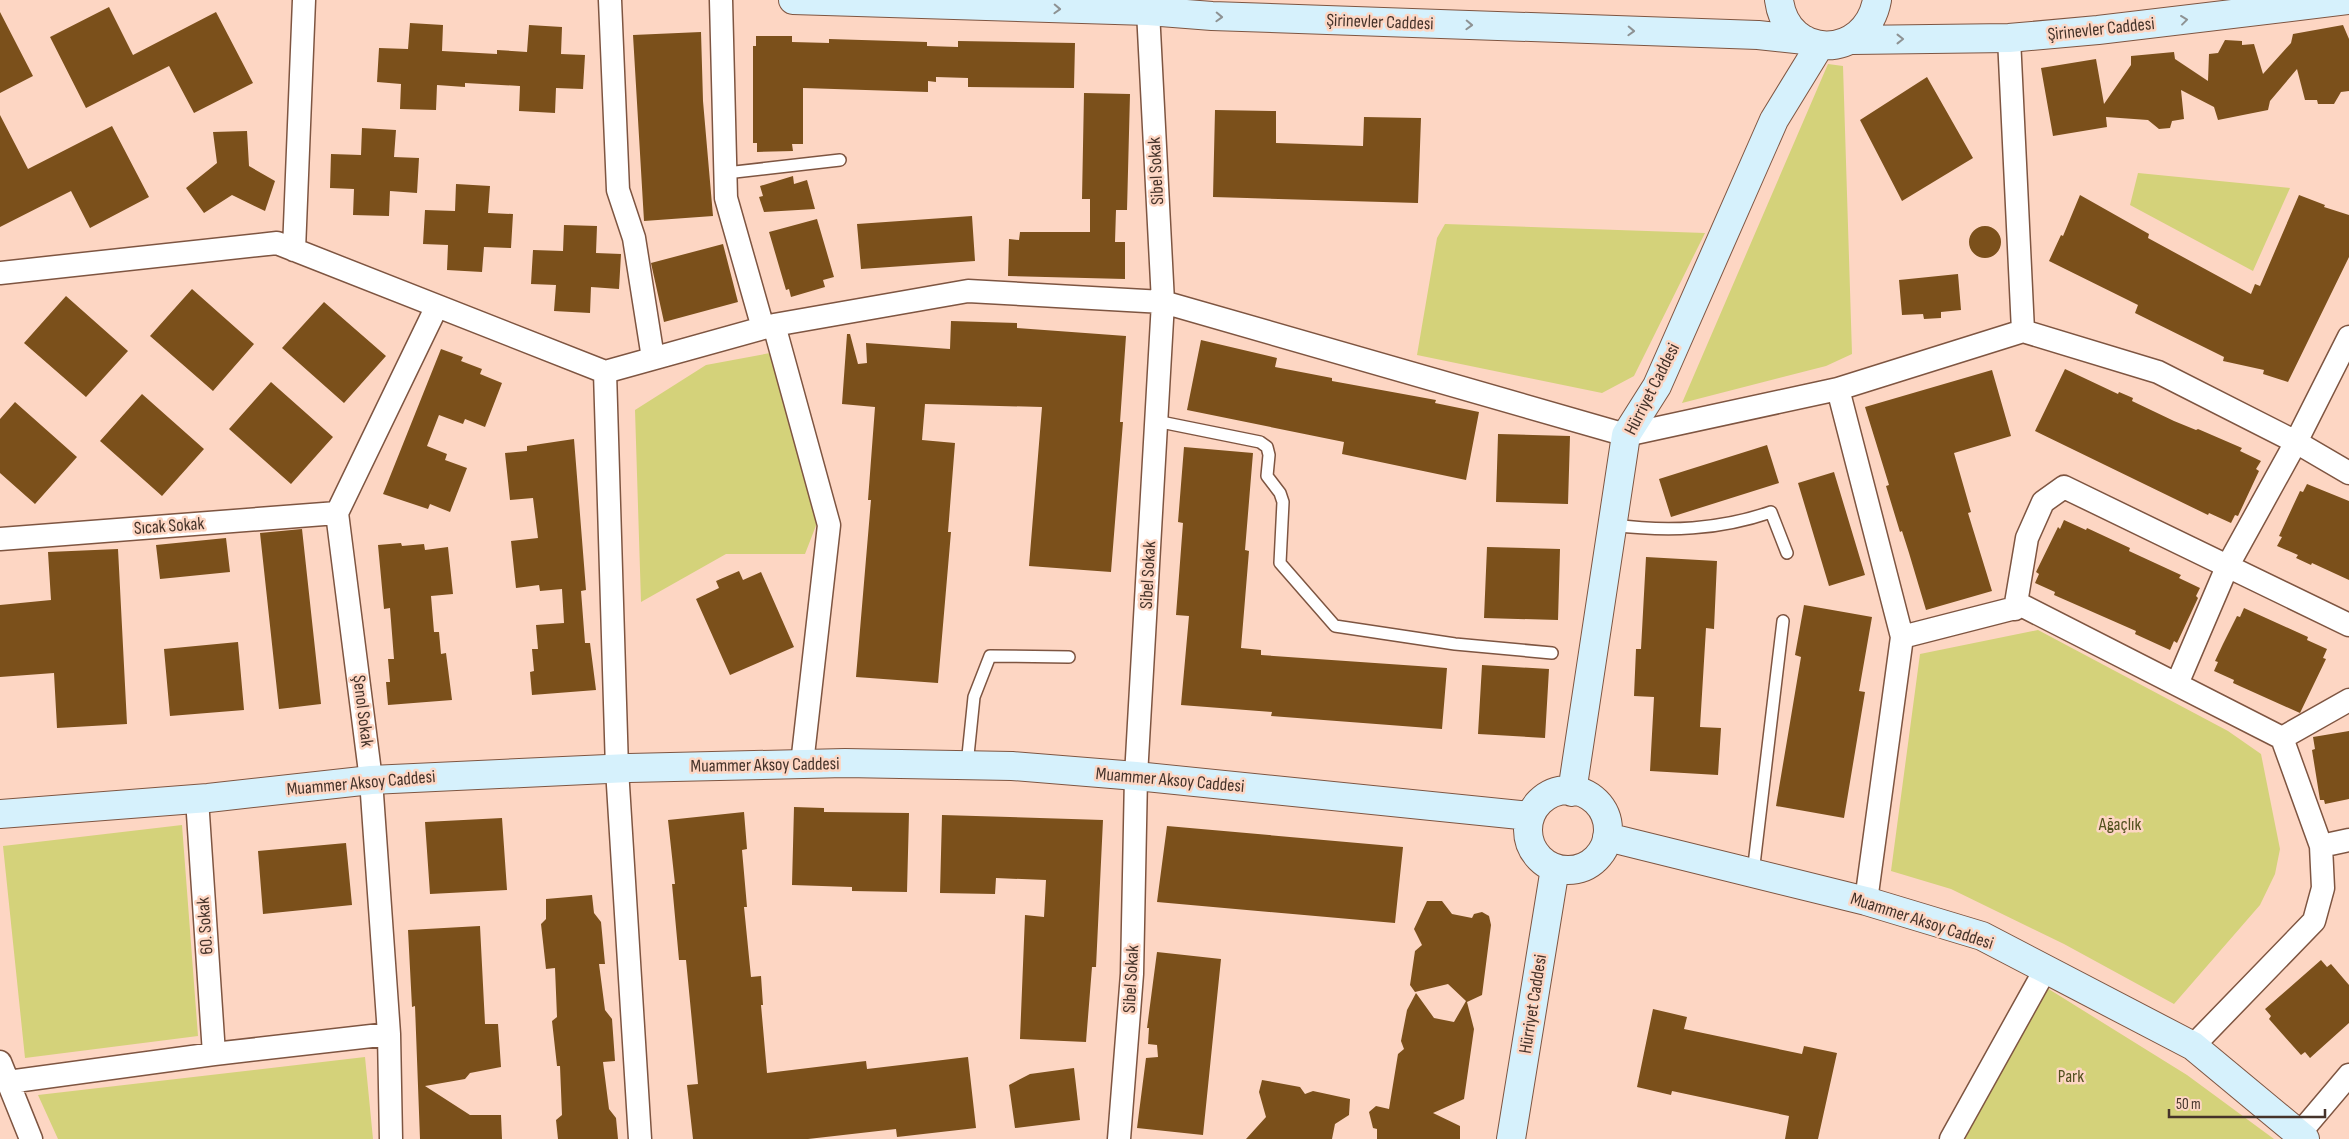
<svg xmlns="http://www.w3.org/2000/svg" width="2349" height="1139" font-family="'Sofia Sans Condensed',sans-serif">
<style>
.green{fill:#d4d27a}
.building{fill:#7b501b}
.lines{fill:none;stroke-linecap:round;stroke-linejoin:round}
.lane-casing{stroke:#7e5541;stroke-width:14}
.street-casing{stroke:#7e5541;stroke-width:25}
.secondary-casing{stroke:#7e5541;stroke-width:30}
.lane{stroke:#fff;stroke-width:11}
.street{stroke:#fff;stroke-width:22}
.secondary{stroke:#d6f1fc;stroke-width:28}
.oneway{stroke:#8e9293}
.labels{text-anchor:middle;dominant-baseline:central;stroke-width:5;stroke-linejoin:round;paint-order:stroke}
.street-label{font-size:18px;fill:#45332a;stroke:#fdd6c3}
.park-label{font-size:18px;fill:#52501e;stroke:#fdd6c3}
</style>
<rect width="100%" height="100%" fill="#fdd6c3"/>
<path class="green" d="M1828 64 1843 66 1852 354 1826 366 1682 403Z
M2138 173 2290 188 2253 271 2130 205Z
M1445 224 1705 233 1634 376 1602 393 1417 355 1437 238Z
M770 353 817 523 805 554H726L641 602 635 410 706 365Z
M2038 630 2228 731 2261 754 2280 849 2275 874 2260 905 2174 1004 2064 944 1951 889 1891 871 1920 654Z
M182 825 198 1036 25 1058 3 846Z
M2047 988 2187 1075 2274 1139H1965Z
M365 1057 373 1139H58L38 1095Z"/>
<path class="building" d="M109 7 133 55 216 12 253 83 194 113 169 66 86 108 50 37Z
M0 12 33 76 0 93Z
M410 23 443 25 442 51 497 54V50L527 52 529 25 562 27 561 54 585 55 583 89 556 88 555 113 519 111 520 86 465 83V87L437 85 436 110 400 109 401 84 377 82 379 48 408 49Z
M2343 25 2349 39V91L2341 92 2334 104H2318L2317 100H2305L2297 69 2270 101 2268 110 2218 120 2214 107 2181 90 2184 119 2172 121 2170 128 2159 129 2148 120 2106 117 2107 127 2053 136 2041 68 2096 59 2104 104 2131 65V56L2174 52 2175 59 2208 81 2209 54 2218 53 2225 40 2242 41V45L2254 44 2263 74 2291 43 2293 34Z
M701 32 703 101 713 216 644 221 633 35Z
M756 36H792V42L829 43V39L927 42V46L958 47V41L1075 43 1074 88 968 87V78L936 77V82L928 81V92L803 88V144H792L793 151 757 152V143H753V46H756Z
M1927 77 1973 158 1902 201 1860 120Z
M1084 93 1130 94 1127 210H1116L1115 242H1125V279L1008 276 1009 239 1019 240 1020 232H1090V199H1082Z
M1215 110 1276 111V143L1363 146 1364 117 1421 118 1418 203 1213 197Z
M0 115 28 169 112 126 149 197 90 228 71 191 0 227Z
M362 128 396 130 394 157 419 158 417 193 390 191 389 216 353 215 354 189 330 188 331 154 361 155Z
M247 131 249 166 275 181 265 211 232 195 204 213 186 188 217 163 213 132Z
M793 176 794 184 807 180 815 209 764 212 759 197 763 196 760 186Z
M456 184 490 186 488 213 513 214 511 248 484 247 482 272 447 270 448 245 423 244 425 210 455 211Z
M2080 195 2149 234 2148 238 2251 294 2255 284 2260 286 2299 195 2325 205 2324 207 2349 215V257L2288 382 2263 374 2264 370 2223 361 2224 357 2135 313 2138 305 2049 261 2061 235 2063 236Z
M972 216 975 261 861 269 857 224Z
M817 219 834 277 823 280 825 287 791 297 789 289 786 290 769 232Z
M564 225 597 226 596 253 621 254 619 289 591 287 590 313 554 311 556 285 531 284 533 250 563 251Z
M1969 242a16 16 0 1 1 32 0a16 16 0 1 1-32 0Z
M723 244 738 302 664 322 651 263Z
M1958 274 1961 310 1941 312V318L1924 319 1923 314 1902 315 1899 280Z
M192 289 254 344 213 391 150 336Z
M66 296 128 351 86 397 24 343Z
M324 302 386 356 344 403 282 348Z
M951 321 1017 323V328L1126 336 1120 422H1123L1111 572 1029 566 1042 407 925 404 922 440 955 443 948 532H951L938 683 856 677 871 500H868L875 407 842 404 847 334H850L858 364 867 363 866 343 950 349Z
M1201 340 1277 358 1275 367 1332 378V381L1436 400 1435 403 1479 412 1466 480 1342 454 1344 442 1187 410Z
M441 349 463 357 461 361 482 369 480 374 502 383 485 427 465 419 463 424 439 415 427 446 447 454 445 460 467 468 450 512 430 504 428 509 383 494Z
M2065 369 2118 394 2119 392 2133 398 2132 401 2174 421 2196 430 2198 429 2242 448 2240 451 2261 461 2256 469 2259 471 2238 516 2235 515 2231 523 2209 513 2208 515 2035 431Z
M1992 370 2011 436 1954 453 1971 512 1968 513 1992 591 1926 610 1909 553 1902 531 1900 532 1886 486 1889 485 1865 407Z
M271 382 333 437 291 484 229 429Z
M142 394 204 449 162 496 100 441Z
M15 402 77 457 35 504 0 473V419Z
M1498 434 1570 436 1568 504 1496 502Z
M574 439 586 590 581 591 585 643H590L596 690 532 695 530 672 534 671 532 649H538L536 625 564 623 562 589 540 591 539 585 516 588 511 541 538 538 533 498 510 500 505 453 527 451V446Z
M1767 445 1779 483 1671 517 1659 479Z
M1184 447 1253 453 1245 550 1249 551 1241 648 1261 650V655L1447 668 1442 729 1271 716 1272 712 1181 705 1189 616 1176 615 1183 523 1178 522Z
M1834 472 1865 575 1829 586 1798 483Z
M2307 484 2349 501V580L2312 563 2311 565 2296 558 2298 555 2277 546 2282 537 2279 536 2300 491 2303 492Z
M2064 520 2086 530 2087 528 2130 548 2129 551 2181 575 2179 578 2200 588 2196 596 2198 598 2177 643 2174 641 2170 650 2135 634 2136 631 2054 595 2055 592 2035 583 2039 574 2036 572 2058 527 2060 529Z
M302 529 321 704 279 709 260 533Z
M226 538 230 572 160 579 156 545Z
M401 543 402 546 424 544 425 550 448 547 453 594 431 596 434 632H439L441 654 446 653 452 700 388 705 386 682H390L388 659H394L390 608 384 609 378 545Z
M1487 547 1560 549 1558 620 1484 618Z
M118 549 127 724 57 728 54 673 0 677V605L51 600 48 552Z
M1646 557 1717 561 1714 629 1706 628 1700 727 1721 728 1718 775 1650 771 1654 697 1634 696 1636 649H1641Z
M739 571 743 580 761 572 794 647 730 675 696 599 719 588 716 581Z
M1804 605 1872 617 1859 691 1865 692 1844 818 1776 806 1801 657 1795 655Z
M2244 608 2308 637 2307 640 2327 649 2323 658 2326 659 2300 713 2233 683 2234 680 2214 671 2218 662 2215 661 2223 644 2237 616 2240 617Z
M238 642 244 710 170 716 164 649Z
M1482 665 1549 669 1545 738 1478 734Z
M2349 731V799L2325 804 2324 800H2320L2312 750 2315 749 2313 737Z
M794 807 824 808V812L909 813 907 892 852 891V887L792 885Z
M744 812 747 849 742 850 747 907H744L751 977 761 976 763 1005H761L767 1073 866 1061 867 1069 968 1057 976 1128 897 1137 896 1129 808 1139H693L687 1085 698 1084 686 960H679L672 884H675L668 820Z
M942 815 1103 820 1096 967H1092L1086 1042 1020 1039 1025 915 1044 917 1046 880 996 878 995 894 940 893Z
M502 818 507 890 430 894 425 822Z
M1167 826 1403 847 1395 923 1157 902Z
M346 843 352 905 263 914 258 851Z
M592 895 594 913 601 922 605 964H599L605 1010 612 1019 615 1061 603 1062 609 1109 616 1118 618 1139H558L556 1120 562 1115 560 1066H557L552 1021 557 1017 555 968 546 969 541 924 546 919V899Z
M1427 901H1442L1452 914 1472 918 1474 914 1482 912 1489 916 1491 925 1482 995 1467 1002 1474 1029 1464 1099 1433 1113 1460 1126V1139H1377V1129L1373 1128 1369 1112 1376 1106 1389 1109 1398 1054 1404 1049 1401 1041 1407 1010 1416 993 1434 1018 1454 1022 1466 1001 1448 984 1415 992 1410 985 1415 951 1422 945 1414 929Z
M480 926 485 1024H498L501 1067 470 1073 465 1079 425 1086 470 1115H501L502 1139H420L415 1006 412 1007 408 930Z
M1157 952 1221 959 1203 1135 1137 1128 1146 1058 1158 1057 1157 1045 1148 1044 1149 1028H1147Z
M2321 960 2327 967 2331 964 2349 985V1023L2310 1058 2305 1052 2301 1055 2269 1019 2271 1016 2265 1009Z
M1653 1009 1687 1017 1684 1029 1802 1054 1804 1046 1837 1053 1818 1139H1785L1789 1116 1672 1091 1671 1095 1637 1087Z
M1074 1068 1080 1120 1015 1128 1009 1085 1030 1074Z
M1262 1080 1300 1087 1305 1094 1313 1091 1350 1099 1349 1115 1335 1124 1332 1139H1246L1266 1117 1259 1092Z"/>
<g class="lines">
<g class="lane-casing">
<path id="lane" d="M726 173 840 160
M1156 421 1260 442 1267 447 1269 455 1267 476 1280 493 1283 502 1280 563 1335 626 1455 644 1552 653
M1613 525C1668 532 1718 530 1771 512L1787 553
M967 765 974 697 990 656 1069 657
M1753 873 1783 621"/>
</g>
<g class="street-casing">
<path id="street" d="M610 0 618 190 634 238 653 358
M721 0 726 198 763 328
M2009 38 2023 331
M294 250 304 0
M0 273 277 243 605 372 774 325 968 291 1163 302 1626 435 1838 389 2023 331 2158 372 2296 442 2349 473
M774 325 829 525 802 764
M605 372 617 769 640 1139
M1838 389 1902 637 1866 901
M0 539 337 513
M2015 609 2027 538 2043 502 2064 487 2349 625
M1902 637 2023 606 2282 738 2321 846 2323 888 2314 921 2193 1046
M2177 684 2227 567 2296 442 2349 337
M2282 738 2349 700
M197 799 214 1054
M2321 846 2349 840
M0 1062 31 1139
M8 1082 214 1054 389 1034
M2299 1134 2349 1075
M391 1139 389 1034 371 780 337 513 437 306
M1119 1139 1132 974 1136 776 1163 302 1148 11
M1951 1139 2045 970"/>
</g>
<g class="secondary-casing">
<path id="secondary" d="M793 0 1148 11 1212 16 1758 35 1805 40
M1779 0C1787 61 1866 60 1877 0
M1852 40 2009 38 2098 30 2349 0
M1528 830a40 40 0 1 1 80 0a40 40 0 1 1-80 0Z
M1572 792 1626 435 1657 386 1774 120 1820 45
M0 814 208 798 371 780 629 768 845 763 1012 766 1136 776 1530 816
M1607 837 1866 901 1982 936 2193 1046 2305 1139
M1511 1139 1555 868"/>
</g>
<use href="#lane" class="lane"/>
<use href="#street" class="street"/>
<use href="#secondary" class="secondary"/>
</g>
<defs><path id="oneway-chevron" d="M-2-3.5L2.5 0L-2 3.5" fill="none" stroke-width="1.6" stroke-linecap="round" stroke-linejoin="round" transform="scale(1.25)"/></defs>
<g class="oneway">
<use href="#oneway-chevron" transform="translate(1057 9) rotate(2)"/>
<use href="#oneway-chevron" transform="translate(1219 17) rotate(2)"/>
<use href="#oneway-chevron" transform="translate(2184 20) rotate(-7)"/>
<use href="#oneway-chevron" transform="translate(1469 25) rotate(2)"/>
<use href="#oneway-chevron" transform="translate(1631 31) rotate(2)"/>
<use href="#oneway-chevron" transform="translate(1900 39)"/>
</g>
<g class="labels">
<g class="street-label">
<text transform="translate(1380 22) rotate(2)">Şirinevler Caddesi</text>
<text transform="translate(2101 29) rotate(-6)">Şirinevler Caddesi</text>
<text transform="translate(1156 171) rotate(-93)">Sibel Sokak</text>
<text transform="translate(1652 389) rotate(-63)">Hürriyet Caddesi</text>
<text transform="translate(169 526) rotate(-4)">Sıcak Sokak</text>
<text transform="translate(1148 575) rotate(-87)">Sibel Sokak</text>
<text transform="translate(363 711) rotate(83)">Şenol Sokak</text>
<text transform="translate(765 765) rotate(-1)">Muammer Aksoy Caddesi</text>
<text transform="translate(1170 780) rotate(5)">Muammer Aksoy Caddesi</text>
<text transform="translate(361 783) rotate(-5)">Muammer Aksoy Caddesi</text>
<text transform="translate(1922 921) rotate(18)">Muammer Aksoy Caddesi</text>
<text transform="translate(205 926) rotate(-94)">60. Sokak</text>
<text transform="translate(1131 979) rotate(-87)">Sibel Sokak</text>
<text transform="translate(1533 1004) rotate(-81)">Hürriyet Caddesi</text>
</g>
<g class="park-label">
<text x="2120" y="824">Ağaçlık</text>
<text x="2071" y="1076">Park</text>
</g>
</g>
<path d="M2169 1109v8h156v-8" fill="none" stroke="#45332a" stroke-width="2.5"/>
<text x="2176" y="1109" font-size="15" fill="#45332a" stroke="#fdd6c3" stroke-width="4" paint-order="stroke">50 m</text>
</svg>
